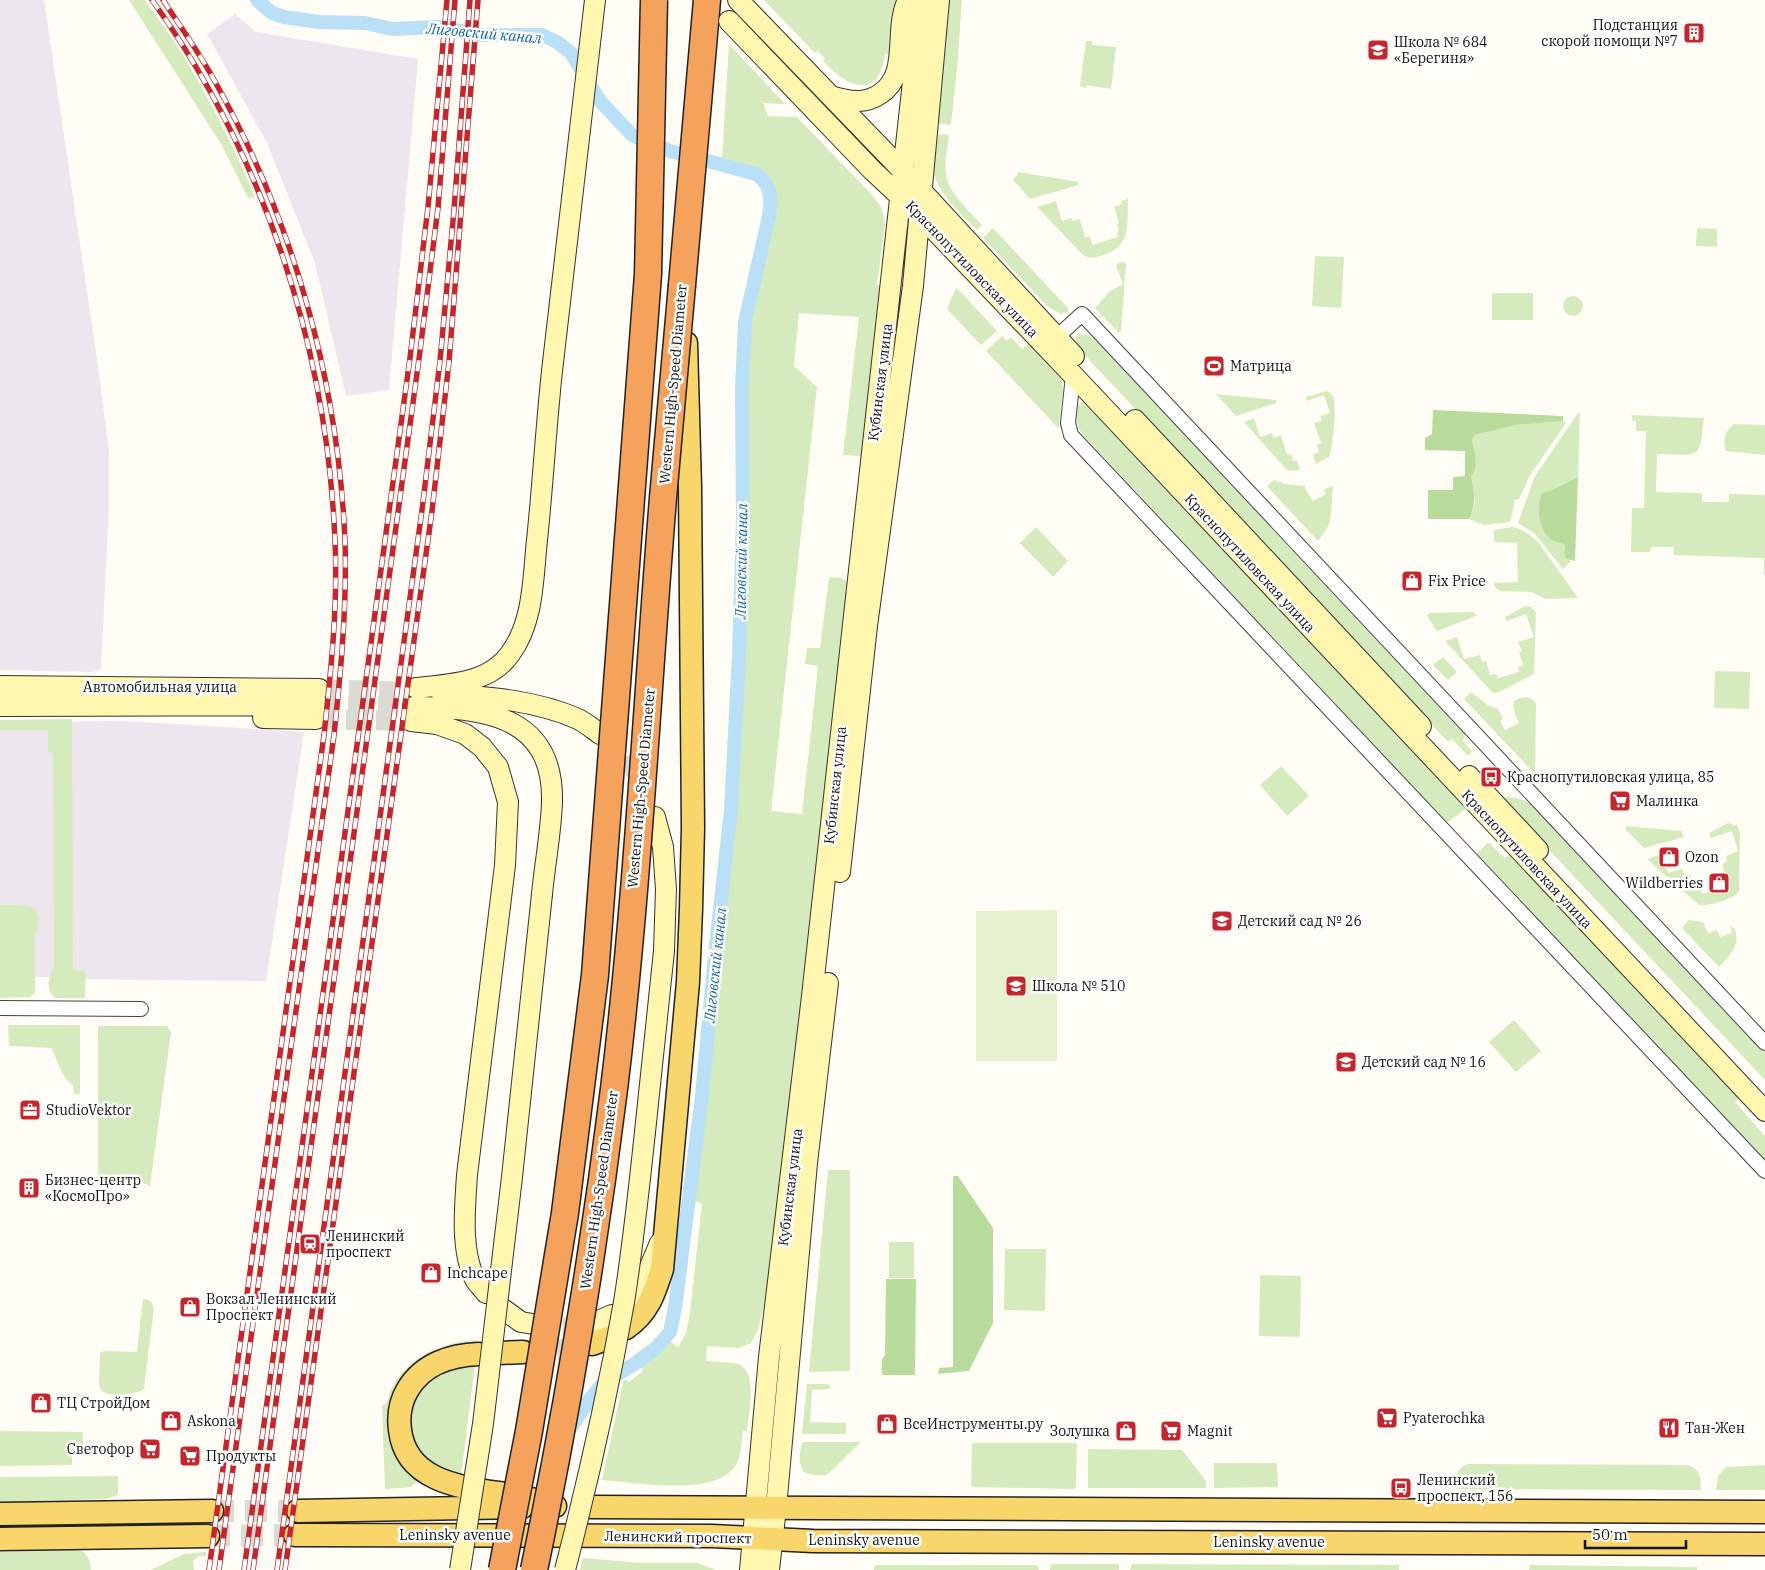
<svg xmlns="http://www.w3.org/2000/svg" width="1765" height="1570" font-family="'IBM Plex Serif',serif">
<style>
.industrial{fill:#eee6ef}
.green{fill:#d5ebbd}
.forest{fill:#b9dc9c}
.pitch{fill:#e6f2cf}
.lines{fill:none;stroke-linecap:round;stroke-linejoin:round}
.canal{stroke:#b9e0f7;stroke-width:14}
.secondary-tunnel{stroke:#dbdad3;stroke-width:20;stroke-dasharray:20 10;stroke-linecap:butt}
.primary-tunnel{stroke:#dbdad3;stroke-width:22;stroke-dasharray:22 11;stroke-linecap:butt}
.minor-casing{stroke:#444;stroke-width:16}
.secondary-casing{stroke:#333;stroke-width:22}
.primary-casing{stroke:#222;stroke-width:25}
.motorway-casing{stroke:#222;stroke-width:29}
.minor{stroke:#fff;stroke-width:14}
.secondary{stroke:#fff6b0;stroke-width:20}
.primary{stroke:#f9d66b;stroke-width:22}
.motorway{stroke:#f5a25d;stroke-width:26}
.rail-casing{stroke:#c4262e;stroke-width:5.5}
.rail{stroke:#fff;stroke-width:4;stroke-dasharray:11;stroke-linecap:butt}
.secondary-bridge-casing{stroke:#333;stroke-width:22;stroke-linecap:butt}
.motorway-bridge-casing{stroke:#222;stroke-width:29;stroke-linecap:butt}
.secondary-bridge{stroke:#fff6b0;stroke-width:20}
.motorway-bridge{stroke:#f5a25d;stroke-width:26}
.labels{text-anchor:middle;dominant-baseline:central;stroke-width:5;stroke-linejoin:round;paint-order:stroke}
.poi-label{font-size:14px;fill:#111;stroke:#fff;text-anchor:start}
.street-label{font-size:14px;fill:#111;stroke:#fff}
.water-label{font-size:15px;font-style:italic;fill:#1768a6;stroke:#fff}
</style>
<rect width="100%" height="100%" fill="#fffdf5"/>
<path class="industrial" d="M0 0H44L98 366 109 452V508L101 669 90 672 0 670Z
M235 14 256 32 418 59 389 390 346 396 315 263 267 143 207 34Z
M126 721 304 732 266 981 50 979 49 977H0V722Z"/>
<path class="green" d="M129 0H145C158 19 172 37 184 57 211 102 234 148 255 197L248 198 221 144Z
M764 0H899L892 55 885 54C878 102 847 87 823 61L825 59 818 51 815 53Z
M947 0H962L957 69 951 125 935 123Z
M1086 41H1092V45L1116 47 1111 89 1087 85 1085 88 1080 86Z
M729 44 785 104 763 103 768 116 797 117 874 197 881 207 885 223 877 285 882 286 862 456 843 455 859 317 799 313 794 366 817 387 771 811 802 814 818 666 805 664 807 648H820L829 577 843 578 848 583 769 1283 758 1330 751 1343 739 1348 707 1346 706 1361C716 1362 728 1362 738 1364 759 1371 748 1415 747 1431H743C741 1442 742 1455 736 1465 715 1498 635 1482 602 1480L623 1382 626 1379 629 1382 643 1371 641 1367 670 1341 678 1347 686 1333 690 1313 702 1204 694 1201 736 825 748 556 745 554 748 322 775 203 770 183 765 175 755 169 722 160Z
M935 134 949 135C948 148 944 162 946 174 947 191 971 213 982 225L977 230C960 212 935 193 933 166 932 155 934 144 935 134Z
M1019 172 1073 181 1078 182 1079 185 1030 199 1013 180Z
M1128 199C1127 226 1132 248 1100 256 1093 258 1088 259 1082 254L1037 207 1056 201 1062 221 1072 218 1073 221 1080 219 1085 237 1090 236 1092 245 1118 237 1117 232 1119 231 1117 224 1119 223 1114 207 1122 204 1121 201Z
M993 228 1068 308V312L1061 314 1047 306 983 238Z
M1697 228 1717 229V247L1696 246Z
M1315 256 1344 257 1341 308 1312 306Z
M1121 262 1126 263 1121 331 1119 333 1095 308 1110 291 1123 284 1116 266 1118 263Z
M957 288 997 331 981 345 947 309 955 290Z
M1492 293H1533V320H1492Z
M1563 306a10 10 0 1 1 20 0a10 10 0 1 1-20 0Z
M1079 334 1089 335 1101 344 1466 733 1463 741 1472 751 1468 756 1452 739 1448 742 1079 349 1076 344V337Z
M1002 336 1007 341 1011 337 1022 349 1030 342 1061 374 1063 391 1059 422 1060 426 1058 428 986 351Z
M1327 391C1330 393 1331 393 1333 396 1337 404 1333 449 1329 457L1316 464 1313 455 1319 452 1317 445 1321 443 1314 423 1322 421 1320 416 1330 413 1324 395 1307 401 1306 397Z
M1216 394 1276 400 1277 403 1236 416Z
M1083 401 1468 807 1447 823 1083 435C1076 426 1071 408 1083 401Z
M1578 413H1580L1578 477 1556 488 1542 493 1551 540 1561 542 1565 545 1564 553 1566 559 1571 561 1563 569 1534 533 1518 523 1535 476Z
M1631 415 1704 418 1701 443 1697 452 1688 455 1657 454 1656 492 1702 493V502H1729V494L1765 495V575L1764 574V558L1674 555V547H1651L1650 552H1631L1632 508H1644L1646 431H1636V421H1633Z
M1254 418 1260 437 1272 433 1274 438 1281 435 1287 455 1291 454 1293 461 1297 460 1300 470 1290 471 1285 468 1244 422Z
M1563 421 1566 423 1530 475 1519 499 1515 500 1510 522 1484 525 1469 519 1473 511 1475 501 1471 476 1476 463 1472 440 1475 435 1516 425Z
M1734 424 1765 425V455L1726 451C1722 440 1725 431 1734 424Z
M1274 480 1285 484 1304 486 1313 501 1326 494 1324 489 1333 486 1330 522 1327 528 1318 541 1267 486Z
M1036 527 1068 561 1053 577 1020 543Z
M1512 527C1522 528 1532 536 1539 543L1578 598 1545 599 1532 592 1499 591 1494 586V583L1518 582 1517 543 1494 542V530Z
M1525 606 1531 607 1536 613 1534 674 1499 692 1493 693 1445 641 1457 637 1464 659 1480 655 1482 662 1486 661 1490 675 1496 674 1498 678 1519 672 1518 667 1523 665 1519 652 1522 651 1518 642 1534 637 1526 614 1507 621 1505 617Z
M1474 612 1476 616 1437 631 1427 616 1429 613Z
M1443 657 1457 672 1448 680 1433 665Z
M1715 671 1750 672 1749 709 1714 708Z
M1471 692 1489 706 1497 708 1503 718 1500 721 1505 730 1519 723C1516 715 1512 709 1514 701 1523 696 1531 695 1536 704L1535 774 1464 699Z
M72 719 73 970 86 971 85 998H56C44 992 49 975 54 966L53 753 48 752V730H0V720Z
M1281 766 1309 796 1287 816 1260 785Z
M1507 797 1516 798 1534 804 1765 1052V1080L1505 803 1503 799Z
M1728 823 1737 826 1740 833 1739 891C1733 900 1710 906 1699 905L1647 859 1662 854 1668 873 1682 869 1685 876 1690 874 1695 890 1701 889 1702 894 1725 886 1724 882 1727 880 1722 864 1727 862 1726 856 1738 851 1732 831 1711 838 1709 833Z
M1627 826 1681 831 1684 837 1644 848 1625 829Z
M1488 842 1505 858 1511 853 1740 1097 1735 1102 1765 1136V1161L1476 855Z
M0 905C22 905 43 900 38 930L35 933V993L30 997 0 998Z
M1689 920 1703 922 1708 933 1717 930 1720 937 1732 933 1730 926 1734 928C1742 944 1729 956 1719 967L1682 928Z
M1514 1020 1541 1051 1516 1072 1489 1042Z
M8 1025H80V1094H74L73 1085C60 1076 59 1062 51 1048L9 1046Z
M98 1026H167L171 1032 150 1186 130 1177H98Z
M828 1170H850V1371L809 1372Z
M889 1242H914V1278H889Z
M1005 1249H1046L1045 1311 1004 1310Z
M1260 1275 1301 1276 1300 1337 1259 1336Z
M143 1299 151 1301 154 1308 144 1389C137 1394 111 1397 104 1392 100 1390 101 1389 99 1385L100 1353 104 1351 137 1352Z
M477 1340V1344C461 1348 443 1349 428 1356 394 1370 377 1418 393 1451 398 1463 408 1472 417 1481L411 1487 385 1489 382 1405 387 1403C389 1398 389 1392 392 1388 409 1356 443 1342 477 1340Z
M475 1365 461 1476C447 1472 431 1466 421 1454 402 1432 409 1396 432 1379 444 1370 460 1367 475 1365Z
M807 1384H828L831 1387 829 1389 812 1390 810 1422 846 1423V1434H802Z
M0 1431 83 1432V1452H72V1465L0 1466Z
M803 1442H861L827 1475C821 1475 812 1476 806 1473 797 1468 799 1450 803 1442Z
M972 1443H1077L1076 1487 1074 1489 973 1487 971 1485Z
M1088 1449 1182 1450 1206 1481V1488H1088Z
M1214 1463H1277L1278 1487 1214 1488Z
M1468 1464 1689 1465C1701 1471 1701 1478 1701 1490L1456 1489C1455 1477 1456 1468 1468 1464Z
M1765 1465V1490H1716L1718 1476 1726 1467Z
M118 1476V1495L106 1499 0 1502V1477Z
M78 1550C87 1552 91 1561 91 1570H0V1552Z
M206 1552V1556H199L193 1561 194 1570H151L184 1554Z
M583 1558 640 1563H698L716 1570H580Z
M1051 1564H1119V1570H1050Z
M1132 1564 1399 1565V1570H1130Z
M875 1565H1037L1039 1570H874Z
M1530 1565 1697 1567V1570H1529Z"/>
<path class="forest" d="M1433 410 1563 416V421L1516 425 1475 435 1472 440C1474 452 1480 466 1471 476 1474 492 1477 504 1469 519H1428V490H1453V477L1465 476V451L1425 450V438L1432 434Z
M1578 477 1575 561 1566 559 1564 553 1565 545C1560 542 1554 542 1550 539 1538 526 1536 508 1542 493L1556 488Z
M953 1176H958L993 1228V1323L969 1371 938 1374 939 1368 953 1367Z
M886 1279H916L915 1375H882V1359L885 1355Z"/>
<path class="pitch" d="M1057 910V1061H976V911Z"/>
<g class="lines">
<path class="canal" d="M257 0 272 13 284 17 319 22 365 23 393 29 438 27 483 35H542L557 42 571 53 600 101 632 135 670 151 756 174C771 184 772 199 769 216L745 322 742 389 743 518 739 656 731 810 715 955 702 1096 675 1308 670 1332 656 1348 633 1365 603 1383 588 1402 567 1433"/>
<path class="secondary-tunnel" d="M319 689 415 692
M318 705 413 707
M316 719 411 721
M604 737 626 756 644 784
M533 1324C555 1329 571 1330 592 1323"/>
<path class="primary-tunnel" d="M524 1352 548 1353 592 1344
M212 1511H298
M208 1536 295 1535"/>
<g class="minor-casing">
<path id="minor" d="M1057 337 1082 314 1765 1043
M1073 375 1068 423 1071 435 1765 1171
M0 1008 141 1009"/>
</g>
<g class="secondary-casing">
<path id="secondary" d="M738 0 904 172 1074 356
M729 21 872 170 920 215 1073 375 1765 1111
M831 96C848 101 864 105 880 94 911 74 893 29 908 0
M1135 420 1421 726
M0 686 319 689
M416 688C449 684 489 684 510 654 534 622 533 577 537 540 543 483 546 427 552 371 566 247 581 124 595 0
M442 694C489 697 535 700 578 719 586 723 593 729 600 734
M0 706 318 705
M413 707C482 708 554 714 552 802 551 832 545 863 542 894
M263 718 316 719
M411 721 437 724 465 734 482 747 498 767 508 802 505 865 467 1175C465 1207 460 1252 476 1281 479 1285 483 1289 486 1293
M1469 776 1538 850
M840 872 867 626 913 286 939 0
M645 1132 664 951 666 889 663 847 655 817
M630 1300 643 1283 660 1243
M503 1309 521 1322 533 1324
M596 1322 612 1315
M750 1570 769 1357 812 996 922 0
M769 1570 776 1508 807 1163 828 983"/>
</g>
<g class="primary-casing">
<path id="primary" d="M626 1328C648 1313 654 1294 662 1269L688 982 691 909 693 828 690 487 686 343
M592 1344 608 1338
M499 1353 523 1352
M479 1354C451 1355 423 1364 408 1389 400 1402 398 1415 400 1430 407 1489 478 1488 522 1497 534 1499 544 1503 555 1506
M591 1507 1765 1512
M298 1511 522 1507
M0 1514 212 1511
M295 1535 712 1536 813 1541 1765 1544
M0 1539 208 1536"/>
</g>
<g class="motorway-casing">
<path id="motorway" d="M682 285 707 0"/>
</g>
<use href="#minor" class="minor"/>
<use href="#secondary" class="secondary"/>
<use href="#primary" class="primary"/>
<use href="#motorway" class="motorway"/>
<g class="rail-casing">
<path id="rail" d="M152 0C265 157 327 348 335 541 338 606 331 670 324 735L209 1570
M163 0C180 26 198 51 213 78 293 220 338 379 345 541 347 606 341 670 334 735L219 1570
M244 1570 410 358 428 207 447 0
M253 1570 419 359 438 208 455 0
M277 1570 422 510 440 361 454 210 470 0
M285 1570 432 511 449 362 478 0"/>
</g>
<use href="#rail" class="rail"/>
<g class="secondary-bridge-casing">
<path id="secondary-bridge" d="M460 1570 483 1424 512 1177 542 894
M565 1570C588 1481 608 1392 624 1302 633 1246 639 1188 645 1132"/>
</g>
<g class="motorway-bridge-casing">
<path id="motorway-bridge" d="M502 1570 529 1431 565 1213 595 975 648 274 654 0
M534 1570C567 1411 594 1250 614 1089 638 893 647 695 663 498 669 427 676 356 682 285"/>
</g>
<use href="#secondary-bridge" class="secondary-bridge"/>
<use href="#motorway-bridge" class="motorway-bridge"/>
</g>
<defs>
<g id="building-square" transform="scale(1.125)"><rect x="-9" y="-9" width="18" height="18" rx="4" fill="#c4262e" stroke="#fff"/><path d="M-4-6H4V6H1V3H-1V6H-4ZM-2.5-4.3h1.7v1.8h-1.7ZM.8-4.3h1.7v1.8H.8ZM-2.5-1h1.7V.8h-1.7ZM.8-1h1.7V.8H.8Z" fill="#fff"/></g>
<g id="school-square" transform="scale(1.125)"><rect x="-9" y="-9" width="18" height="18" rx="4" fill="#c4262e" stroke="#fff"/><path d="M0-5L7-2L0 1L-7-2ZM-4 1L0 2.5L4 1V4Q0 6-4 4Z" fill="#fff"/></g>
<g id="stadium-square" transform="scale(1.125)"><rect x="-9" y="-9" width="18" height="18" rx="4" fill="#c4262e" stroke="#fff"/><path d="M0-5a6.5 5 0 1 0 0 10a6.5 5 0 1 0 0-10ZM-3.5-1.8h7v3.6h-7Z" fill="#fff"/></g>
<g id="shop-square" transform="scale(1.125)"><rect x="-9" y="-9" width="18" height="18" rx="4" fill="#c4262e" stroke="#fff"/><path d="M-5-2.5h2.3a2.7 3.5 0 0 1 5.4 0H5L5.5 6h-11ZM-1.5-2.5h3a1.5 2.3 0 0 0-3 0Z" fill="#fff"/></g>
<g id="bus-square" transform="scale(1.125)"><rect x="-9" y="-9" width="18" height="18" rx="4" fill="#c4262e" stroke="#fff"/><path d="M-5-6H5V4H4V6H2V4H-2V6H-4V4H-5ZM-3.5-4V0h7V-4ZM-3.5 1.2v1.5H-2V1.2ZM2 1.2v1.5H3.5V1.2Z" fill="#fff"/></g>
<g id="supermarket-square" transform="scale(1.125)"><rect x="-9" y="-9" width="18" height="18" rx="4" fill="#c4262e" stroke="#fff"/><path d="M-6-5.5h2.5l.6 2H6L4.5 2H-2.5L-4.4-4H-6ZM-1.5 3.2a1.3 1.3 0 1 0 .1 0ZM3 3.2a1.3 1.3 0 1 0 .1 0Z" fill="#fff"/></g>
<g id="office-square" transform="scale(1.125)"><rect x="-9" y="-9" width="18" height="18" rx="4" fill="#c4262e" stroke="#fff"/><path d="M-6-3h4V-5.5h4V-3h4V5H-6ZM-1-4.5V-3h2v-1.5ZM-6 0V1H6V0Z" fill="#fff"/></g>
<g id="station-square" transform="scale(1.125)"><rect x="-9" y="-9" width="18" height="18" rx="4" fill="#c4262e" stroke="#fff"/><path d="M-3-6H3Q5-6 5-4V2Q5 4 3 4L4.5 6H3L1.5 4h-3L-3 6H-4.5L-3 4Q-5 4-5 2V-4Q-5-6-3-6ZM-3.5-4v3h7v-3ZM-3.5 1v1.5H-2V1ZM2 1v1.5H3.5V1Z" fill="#fff"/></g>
<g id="restaurant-square" transform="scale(1.125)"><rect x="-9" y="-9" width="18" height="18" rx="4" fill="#c4262e" stroke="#fff"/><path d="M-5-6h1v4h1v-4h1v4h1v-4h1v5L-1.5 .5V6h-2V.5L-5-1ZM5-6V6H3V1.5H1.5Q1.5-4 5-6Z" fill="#fff"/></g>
</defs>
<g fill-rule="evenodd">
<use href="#building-square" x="1694" y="33"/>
<use href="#school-square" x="1378" y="50"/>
<use href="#stadium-square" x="1214" y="366"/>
<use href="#shop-square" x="1412" y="581"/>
<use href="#bus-square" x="1491" y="777"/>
<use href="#supermarket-square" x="1620" y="801"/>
<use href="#shop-square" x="1669" y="857"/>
<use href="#shop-square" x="1719" y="883"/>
<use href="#school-square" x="1222" y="921"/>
<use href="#school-square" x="1016" y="986"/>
<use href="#school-square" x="1346" y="1062"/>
<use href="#office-square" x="30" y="1110"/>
<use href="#building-square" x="29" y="1188"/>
<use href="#station-square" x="310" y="1244"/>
<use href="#shop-square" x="431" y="1273"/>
<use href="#shop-square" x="190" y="1307"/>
<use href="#shop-square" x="41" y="1403"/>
<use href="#supermarket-square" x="1387" y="1418"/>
<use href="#shop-square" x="171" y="1421"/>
<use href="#shop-square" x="887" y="1424"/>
<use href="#restaurant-square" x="1669" y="1428"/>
<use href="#shop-square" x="1126" y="1431"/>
<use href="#supermarket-square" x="1171" y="1431"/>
<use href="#supermarket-square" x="150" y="1449"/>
<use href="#supermarket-square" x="190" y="1456"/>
<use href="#bus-square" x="1401" y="1488"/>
</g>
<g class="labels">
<g class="poi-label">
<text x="1678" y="25" text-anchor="end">Подстанция<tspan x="1678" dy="16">скорой помощи №7</tspan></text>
<text x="1394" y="42">Школа № 684<tspan x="1394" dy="16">«Берегиня»</tspan></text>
<text x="1230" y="366">Матрица</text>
<text x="1428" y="581">Fix Price</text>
<text x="1507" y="777">Краснопутиловская улица, 85</text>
<text x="1636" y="801">Малинка</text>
<text x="1685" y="857">Ozon</text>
<text x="1703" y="883" text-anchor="end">Wildberries</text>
<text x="1238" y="921">Детский сад № 26</text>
<text x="1032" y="986">Школа № 510</text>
<text x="1362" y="1062">Детский сад № 16</text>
<text x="46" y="1110">StudioVektor</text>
<text x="45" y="1180">Бизнес-центр<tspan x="45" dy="16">«КосмоПро»</tspan></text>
<text x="326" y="1236">Ленинский<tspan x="326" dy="16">проспект</tspan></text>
<text x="447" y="1273">Inchcape</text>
<text x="206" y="1299">Вокзал Ленинский<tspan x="206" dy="16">Проспект</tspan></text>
<text x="57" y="1403">ТЦ СтройДом</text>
<text x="1403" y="1418">Pyaterochka</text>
<text x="187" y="1421">Askona</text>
<text x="903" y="1424">ВсеИнструменты.ру</text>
<text x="1685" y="1428">Тан-Жен</text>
<text x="1110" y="1431" text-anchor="end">Золушка</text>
<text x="1187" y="1431">Magnit</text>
<text x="134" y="1449" text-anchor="end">Светофор</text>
<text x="206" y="1456">Продукты</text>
<text x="1417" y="1480">Ленинский<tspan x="1417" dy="16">проспект, 156</tspan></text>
</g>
<g class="street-label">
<text transform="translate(972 269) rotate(46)">Краснопутиловская улица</text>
<text transform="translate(880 382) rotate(-83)">Кубинская улица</text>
<text transform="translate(673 384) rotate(-85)">Western High-Speed Diameter</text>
<text transform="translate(1250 563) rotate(47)">Краснопутиловская улица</text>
<text x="160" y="687">Автомобильная улица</text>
<text transform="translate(835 785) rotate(-84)">Кубинская улица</text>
<text transform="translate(641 788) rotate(-85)">Western High-Speed Diameter</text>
<text transform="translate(1527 859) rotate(47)">Краснопутиловская улица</text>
<text transform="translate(790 1187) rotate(-83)">Кубинская улица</text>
<text transform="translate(599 1190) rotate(-82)">Western High-Speed Diameter</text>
<text x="455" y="1535">Leninsky avenue</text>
<text transform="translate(678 1537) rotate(1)">Ленинский проспект</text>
<text x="864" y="1540">Leninsky avenue</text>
<text x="1269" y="1542">Leninsky avenue</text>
</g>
<g class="water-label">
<text transform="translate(484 33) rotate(5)">Лиговский канал</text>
<text transform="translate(741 561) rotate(-89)">Лиговский канал</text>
<text transform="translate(715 965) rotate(-84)">Лиговский канал</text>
</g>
</g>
<path d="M1585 1540v8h101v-8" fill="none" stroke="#111111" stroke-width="2.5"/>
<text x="1592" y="1540" font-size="15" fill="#111111" stroke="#ffffff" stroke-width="4" paint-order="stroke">50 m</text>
</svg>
